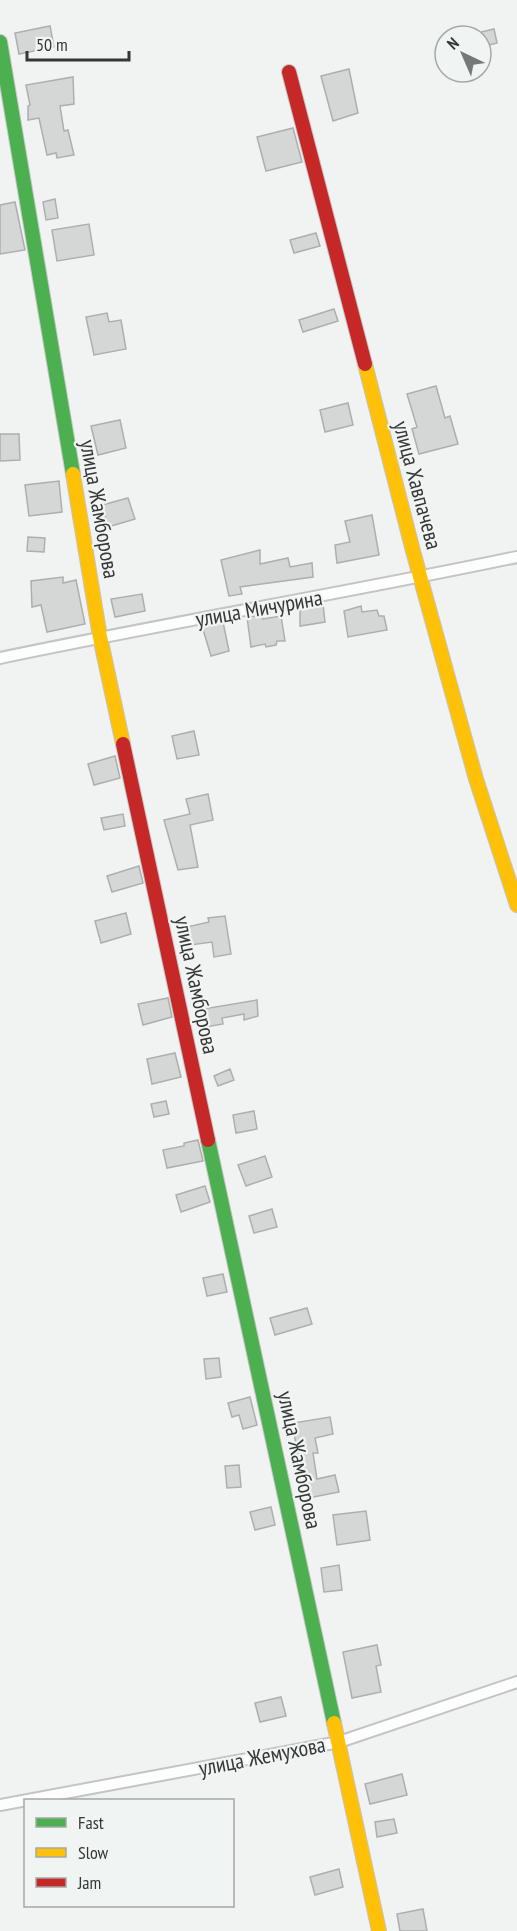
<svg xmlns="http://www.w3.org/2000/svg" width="517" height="1931" font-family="'PT Sans Narrow',sans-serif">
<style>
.building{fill:#d5d7d6;stroke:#adafae;stroke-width:1.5}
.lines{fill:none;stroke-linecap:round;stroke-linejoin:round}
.street-casing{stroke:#c3c5c4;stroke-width:14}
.fast-casing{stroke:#c3c5c4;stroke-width:16}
.slow-casing{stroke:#c3c5c4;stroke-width:16}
.jam-casing{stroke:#c3c5c4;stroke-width:16}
.street{stroke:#fdfdfd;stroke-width:10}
.fast{stroke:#4caf50;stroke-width:14}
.slow{stroke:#ffc107;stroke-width:14}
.jam{stroke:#c62828;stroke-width:14}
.labels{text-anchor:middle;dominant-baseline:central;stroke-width:4.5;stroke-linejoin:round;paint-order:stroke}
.street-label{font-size:22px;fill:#353737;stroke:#f0f4f3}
</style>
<rect width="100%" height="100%" fill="#f1f3f2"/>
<path class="building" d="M50 26 54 47 19 54 15 33Z
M494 29 497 43 481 47V32Z
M349 69 358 113 333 121 321 76Z
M73 77 74 104 60 106 64 131 68 130 74 155 57 158 56 153 47 155 39 118 28 120V106L30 105 26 85Z
M293 128 302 162 266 171 257 137Z
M55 199 58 218 46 220 43 202Z
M15 202 25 250 0 254V205Z
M89 224 94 255 57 261 52 230Z
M316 233 320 246 294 253 290 240Z
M334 309 338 321 303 332 299 320Z
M107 313 109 322 121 320 126 349 94 355 86 317Z
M436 386 445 418 450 416 458 444 419 454 412 429 417 427 407 394Z
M348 403 353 425 325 432 320 410Z
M120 420 126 448 98 455 91 426Z
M0 434H19L20 460 0 461Z
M59 481 62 512 29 516 25 485Z
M128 498 135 519 108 527 102 505Z
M372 515 379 555 337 563 335 545 350 542 345 521Z
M28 537 45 538 44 552 27 551Z
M260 550V564L288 558 290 567 312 563 313 577 240 587 242 594 229 596 221 560Z
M63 577V583L76 580 85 624 47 632 41 605 32 607 31 581Z
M142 594 145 611 115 617 111 599Z
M323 604 325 622 300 626V610Z
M361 606 362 612 377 610 379 616H384L387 630 348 637 344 611Z
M261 615 263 619 281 616 285 641H277L276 645 266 647 265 644 251 647 247 617Z
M223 622 229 651 211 656 202 626Z
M194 731 199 755 177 759 172 736Z
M115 756 120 778 94 785 88 764Z
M208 794 213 820 190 825 198 867 178 870 164 820 190 814 186 799Z
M123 814 125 826 104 830 101 818Z
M139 866 143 883 112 892 107 876Z
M126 913 131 934 101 943 95 921Z
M225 916 231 954 214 957 212 942 190 945 187 927 209 922 208 918Z
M168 998 172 1017 143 1025 138 1004Z
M257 1000 258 1016 244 1020V1014L222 1018 223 1024 206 1027 203 1009Z
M175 1053 181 1077 152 1084 147 1059Z
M230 1069 234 1080 218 1086 214 1076Z
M166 1101 169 1114 154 1117 151 1104Z
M254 1111 257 1129 236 1133 233 1115Z
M198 1140 203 1161 167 1168 163 1150 184 1146V1143Z
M265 1156 272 1177 246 1186 238 1165Z
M205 1186 210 1202 181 1212 176 1195Z
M272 1209 277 1227 254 1233 249 1216Z
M223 1274 227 1292 207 1296 203 1278Z
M307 1308 312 1324 275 1335 270 1318Z
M219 1358 221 1377 206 1379 204 1359Z
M250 1397 257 1425 243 1429 239 1415 232 1417 228 1403Z
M330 1417 333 1434 315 1438 318 1453H313L317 1479 335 1475 339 1492 303 1499 293 1423Z
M239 1465 241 1487 227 1488 225 1466Z
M271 1507 275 1525 255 1530 250 1512Z
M366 1511 370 1540 337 1545 333 1515Z
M339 1565 342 1590 324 1592 321 1568Z
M377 1645 381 1665 376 1666 381 1692 352 1698 343 1652Z
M281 1697 286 1716 260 1722 255 1703Z
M402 1774 407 1795 370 1804 365 1784Z
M394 1819 397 1833 377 1837 375 1822Z
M339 1869 343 1887 315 1895 310 1877Z
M423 1909 427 1931H400L397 1914Z"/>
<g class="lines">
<g class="street-casing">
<path id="street" d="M0 658C172 622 345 593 517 557
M0 1805 339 1742 517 1682"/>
</g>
<g class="fast-casing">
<path id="fast" d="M0 42 73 474
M208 1140 334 1723"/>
</g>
<g class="slow-casing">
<path id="slow" d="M365 364 413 551 476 779 517 905
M73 474 100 637 123 744
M334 1723 379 1931"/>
</g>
<g class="jam-casing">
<path id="jam" d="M289 72 365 364
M123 744 208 1140"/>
</g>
<use href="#street" class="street"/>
<use href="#fast" class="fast"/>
<use href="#slow" class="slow"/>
<use href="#jam" class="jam"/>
</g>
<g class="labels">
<g class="street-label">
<text transform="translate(418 485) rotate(75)">улица Хавпачева</text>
<text transform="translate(100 509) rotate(80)">улица Жамборова</text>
<text transform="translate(259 608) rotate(-10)">улица Мичурина</text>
<text transform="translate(197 985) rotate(78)">улица Жамборова</text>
<text transform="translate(300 1460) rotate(78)">улица Жамборова</text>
<text transform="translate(262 1756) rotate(-11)">улица Жемухова</text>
</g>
</g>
<rect x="24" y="1799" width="210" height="108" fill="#f0f4f3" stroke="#a5a8a8" stroke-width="1.5"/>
<rect x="36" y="1818" width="30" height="9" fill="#4caf50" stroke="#a5a8a8" stroke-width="1.5"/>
<text x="78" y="1829" font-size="18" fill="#353737">Fast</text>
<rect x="36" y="1848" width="30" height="9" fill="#ffc107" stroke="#a5a8a8" stroke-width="1.5"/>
<text x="78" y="1859" font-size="18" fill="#353737">Slow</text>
<rect x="36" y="1878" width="30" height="9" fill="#c62828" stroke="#a5a8a8" stroke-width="1.5"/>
<text x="78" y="1889" font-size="18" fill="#353737">Jam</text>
<g transform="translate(463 54) rotate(316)"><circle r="28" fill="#f0f4f3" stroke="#a5a8a8" stroke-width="1.5"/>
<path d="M0-4.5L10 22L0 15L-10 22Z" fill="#777978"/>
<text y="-9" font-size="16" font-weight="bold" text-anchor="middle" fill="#353737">N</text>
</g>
<path d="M27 51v9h102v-9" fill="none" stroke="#353737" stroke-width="3"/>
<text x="36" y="51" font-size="18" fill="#353737" stroke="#f0f4f3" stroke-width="4.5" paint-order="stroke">50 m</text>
</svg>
